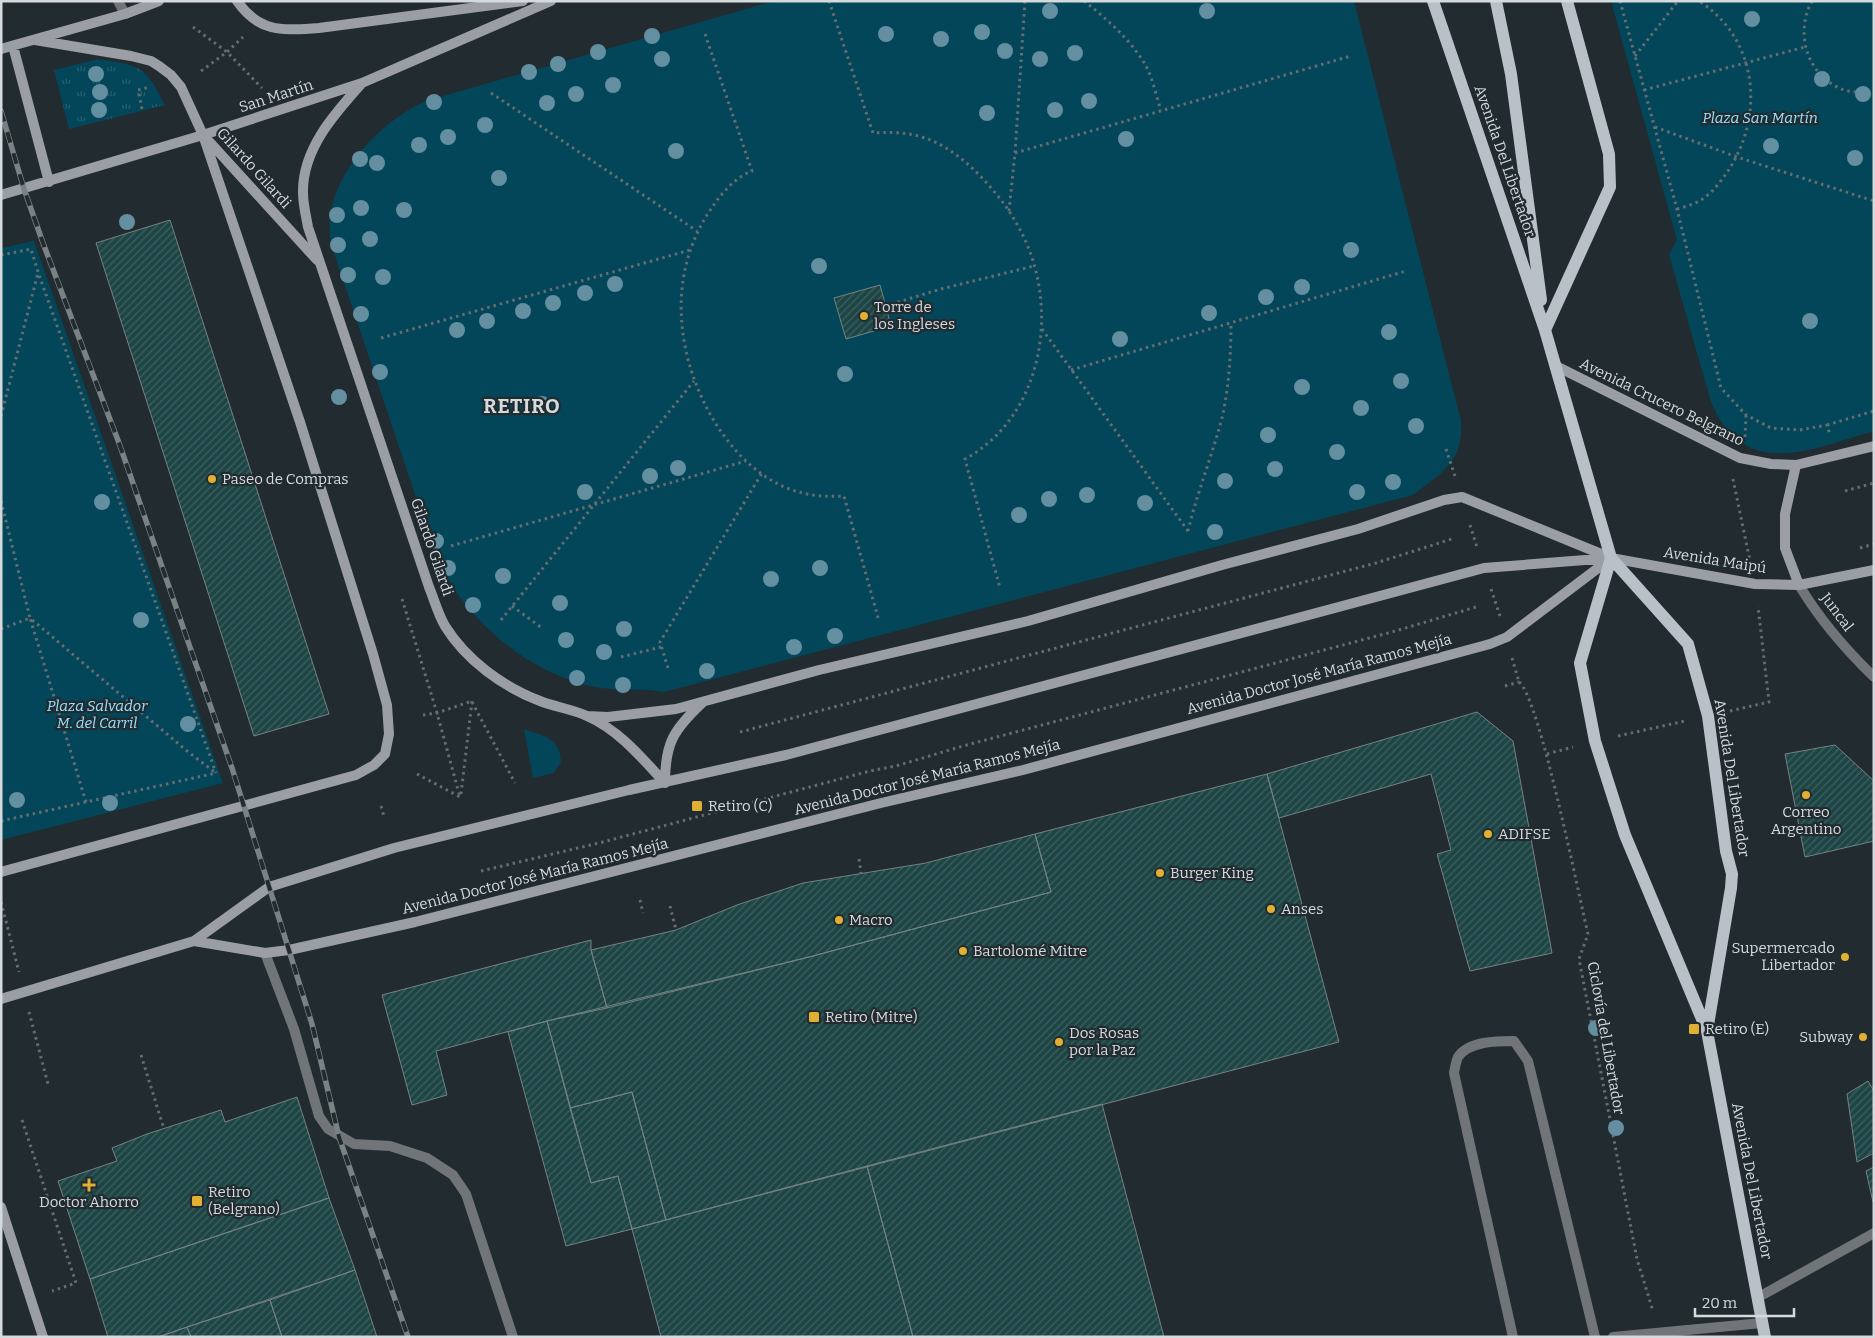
<svg xmlns="http://www.w3.org/2000/svg" width="1875" height="1338" font-family="Bitter,serif">
<style>
.grass{fill:url(#grass-tufts)}
.green{fill:#034659}
.building{fill:url(#building-hatch);stroke:#768282}
.lines{fill:none;stroke-linecap:round;stroke-linejoin:round}
.path{stroke:#656d70;stroke-width:3;stroke-dasharray:2.5 4;stroke-linecap:butt}
.lane{stroke:#727578;stroke-width:10}
.street{stroke:#727578;stroke-width:10}
.secondary{stroke:#9b9fa5;stroke-width:10}
.primary{stroke:#bac0c7;stroke-width:12}
.rail-casing{stroke:#7a8285;stroke-width:5.5}
.rail{stroke:#222b2f;stroke-width:4;stroke-dasharray:11;stroke-linecap:butt}
.tree{fill:#638fa1}
.poi-dot{fill:#e0b034;stroke:#222b2f;stroke-width:2}
.labels{text-anchor:middle;dominant-baseline:central;stroke-width:4.5;stroke-linejoin:round;paint-order:stroke}
.street-label{font-size:15px;fill:#d5dadd;stroke:#222b2f}
.park-label{font-size:15px;font-style:italic;fill:#98e1fe;stroke:#222b2f}
.poi-label{font-size:15px;fill:#d5dadd;stroke:#222b2f;text-anchor:start}
.district-label{font-size:20px;font-weight:bold;letter-spacing:1px;fill:#d5dadd;stroke:#222b2f}
</style>
<defs>
<pattern id="grass-tufts" width="24" height="20" patternUnits="userSpaceOnUse" patternTransform="scale(1.25)"><rect width="24" height="20" fill="#034659"/><path d="M3 7l-1-3M5 7V3M7 7l1-3M15 17l-1-3M17 17v-4M19 17l1-3" fill="none" stroke="#276070"/></pattern>
<pattern id="building-hatch" width="6" height="6" patternUnits="userSpaceOnUse" patternTransform="scale(1.25)"><rect width="6" height="6" fill="#1e4545"/><path d="M-1 1l2-2M0 6l6-6M5 7l2-2" fill="none" stroke="#3e5f5f"/></pattern>
</defs>
<rect width="100%" height="100%" fill="#222b2f"/>
<path class="grass" d="M98 59C141 66 145 65 165 105L69 129 54 70Z"/>
<path class="green" d="M774 1H1354L1461 421C1464 461 1441 474 1413 495L664 692C641 688 618 691 595 687 526 673 463 618 435 554L332 247C317 188 375 123 426 101Z
M1611 1H1874V431C1812 449 1744 482 1711 402L1669 255 1677 240Z
M34 241 223 783 1 840V248Z
M524 729C543 736 560 737 561 762L554 773 533 778Z"/>
<path class="building" d="M170 220 329 714 254 736 96 243Z
M880 285 891 326 846 339 834 298Z
M1477 712 1513 741 1552 953 1470 971 1437 854 1451 850 1431 774 1279 818 1267 774Z
M1835 745 1874 781V841L1805 857 1785 754Z
M1267 774 1339 1042 666 1220 632 1092 570 1108 547 1021 813 956 1051 892 1035 834Z
M1035 834 1051 892 813 956 607 1008 591 950 676 930 737 905 803 883 926 863Z
M591 940V950L607 1008 547 1021 436 1051 447 1095 412 1105 382 995Z
M547 1021 591 1183 618 1176 632 1229 566 1246 508 1032Z
M1868 1081 1874 1091V1153L1857 1162 1847 1094Z
M632 1092 666 1220 632 1229 618 1176 591 1183 570 1108Z
M297 1097 329 1198 90 1279 58 1181 117 1161 112 1148 147 1134 221 1110 225 1122Z
M1102 1104 1164 1337H913L867 1166Z
M867 1166 913 1337H661L632 1229Z
M1874 1167V1201L1873 1202 1866 1171Z
M329 1198 355 1270 158 1337H108L90 1279Z
M355 1270 377 1337H282L270 1300Z
M270 1300 282 1337H191L187 1327Z
M187 1327 191 1337H158Z"/>
<g class="lines">
<path class="path" d="M829 1 873 133C891 132 908 132 925 138 948 146 967 162 984 180 1001 198 1016 219 1026 242 1059 317 1040 418 965 459L1000 588
M1084 1C1107 19 1131 40 1146 66 1153 79 1156 96 1161 110
M1620 1 1677 209 1721 388 1746 415 1771 428 1800 430 1827 425 1830 435
M1812 1C1795 33 1806 72 1839 88 1850 93 1862 92 1874 92
M193 27 227 52 262 88
M705 34 752 171C734 178 721 194 711 209 688 242 678 284 682 324 687 389 730 470 795 491 811 496 828 497 844 496L879 621
M1635 56 1678 1
M201 71 227 52 243 37
M1644 90 1805 47
M491 93 697 231
M142 109 138 90 150 87
M1655 127 1737 157 1874 201
M1015 153 1351 56
M1677 209C1684 207 1692 205 1699 201 1711 195 1720 182 1728 171 1765 115 1758 39 1699 1
M1009 211 1015 153 1025 1
M1 255 31 249 38 272 216 773
M885 306 941 289 1034 266
M1042 329 1188 531
M381 338 690 250
M1071 370 1406 271
M1 416 38 273
M1827 425 1874 411
M1745 437 1746 416
M1446 449 1455 476
M1733 479 1750 561
M1845 491 1874 483
M1 501 30 618 187 751 216 773
M1470 525 1477 547
M1188 531C1197 493 1212 456 1222 418 1229 387 1231 354 1231 323
M451 546 746 461
M1860 548 1874 544
M1491 589 1500 616
M402 599 437 713 460 797
M512 606 542 628
M501 620 694 381
M1 629 30 618 86 802
M621 657 661 647
M1512 658 1519 682
M668 668 660 642 762 473
M1519 682C1539 696 1579 897 1588 934L1579 959 1637 1259 1653 1311
M1505 686 1519 682
M472 702 515 783
M1730 711 1769 702 1758 606
M423 715 437 713 472 701
M740 732 1376 563 1455 538
M1618 736 1685 721
M1547 754 1573 747
M417 774 460 797
M461 794 472 701
M381 806 384 817
M1 821 216 773
M859 859 861 873
M481 871 599 843 870 771 896 766 963 746 1392 632 1476 607
M640 900 643 913
M1 902 19 972
M670 906 676 930
M29 1012 48 1084
M141 1055 164 1129
M22 1120 76 1283 52 1291"/>
<path class="lane" d="M118 1 125 14
M265 953 294 1029 319 1116 328 1129 354 1144 390 1146 427 1158 453 1175 466 1194 513 1337
M1513 1337 1454 1073C1455 1068 1456 1061 1458 1057 1469 1041 1497 1041 1514 1041L1528 1061 1595 1337
M1613 1337 1762 1323"/>
<path class="street" d="M1799 585C1820 620 1845 649 1874 677
M1757 1298 1874 1233"/>
<path class="secondary" d="M237 1C260 34 284 30 319 28L523 1
M13 46 49 182
M1 49 125 14 159 1
M362 83C335 113 302 149 303 193 303 204 306 216 308 227L429 587C434 599 438 614 445 626 466 660 503 687 540 701 555 707 572 709 587 716 619 730 642 758 665 783
M206 138 317 260
M1 195 203 135 362 83 551 1
M1556 366 1740 458 1771 464 1796 465 1874 446
M1796 465 1785 514V548L1799 585
M587 716 608 717 676 709 819 670 1028 621 1222 565 1358 529 1444 500 1462 497 1611 558 1755 584 1799 585 1874 570
M665 783C665 744 673 730 702 703
M1 872 356 775 374 765 385 754 389 734 387 705 373 654 300 422 203 135 181 87 171 75 159 66 151 61 131 56 35 40
M194 941 265 953 289 950 415 922 881 803 1023 770 1490 644 1507 637 1610 559
M1 999 194 941 269 887 394 848 629 790 786 755 1484 568 1611 558
M1 1207 43 1337"/>
<path class="primary" d="M1433 1 1545 330 1611 558 1688 644 1708 716 1726 851 1732 874 1731 888 1707 1031
M1496 1 1511 74 1541 300
M1545 330 1610 187 1609 154 1567 1
M1611 558 1580 663 1595 741 1625 835 1707 1031 1765 1337"/>
<g class="rail-casing">
<path id="rail" d="M1 111 24 189 43 243 119 443 232 768 312 1024 339 1137 408 1337"/>
</g>
<use href="#rail" class="rail"/>
</g>
<g class="tree">
<circle cx="1050" cy="11" r="8"/>
<circle cx="1207" cy="11" r="8"/>
<circle cx="1752" cy="19" r="8"/>
<circle cx="982" cy="32" r="8"/>
<circle cx="886" cy="34" r="8"/>
<circle cx="652" cy="36" r="8"/>
<circle cx="941" cy="39" r="8"/>
<circle cx="1005" cy="51" r="8"/>
<circle cx="598" cy="52" r="8"/>
<circle cx="1075" cy="53" r="8"/>
<circle cx="662" cy="59" r="8"/>
<circle cx="1040" cy="59" r="8"/>
<circle cx="558" cy="64" r="8"/>
<circle cx="529" cy="72" r="8"/>
<circle cx="96" cy="74" r="8"/>
<circle cx="1822" cy="79" r="8"/>
<circle cx="613" cy="85" r="8"/>
<circle cx="100" cy="92" r="8"/>
<circle cx="576" cy="94" r="8"/>
<circle cx="1863" cy="94" r="8"/>
<circle cx="1089" cy="101" r="8"/>
<circle cx="434" cy="102" r="8"/>
<circle cx="547" cy="103" r="8"/>
<circle cx="99" cy="110" r="8"/>
<circle cx="1055" cy="110" r="8"/>
<circle cx="987" cy="113" r="8"/>
<circle cx="485" cy="125" r="8"/>
<circle cx="448" cy="137" r="8"/>
<circle cx="1126" cy="139" r="8"/>
<circle cx="419" cy="145" r="8"/>
<circle cx="1771" cy="146" r="8"/>
<circle cx="676" cy="151" r="8"/>
<circle cx="1855" cy="158" r="8"/>
<circle cx="360" cy="159" r="8"/>
<circle cx="377" cy="163" r="8"/>
<circle cx="499" cy="178" r="8"/>
<circle cx="361" cy="208" r="8"/>
<circle cx="404" cy="210" r="8"/>
<circle cx="337" cy="215" r="8"/>
<circle cx="127" cy="222" r="8"/>
<circle cx="370" cy="239" r="8"/>
<circle cx="338" cy="245" r="8"/>
<circle cx="1351" cy="250" r="8"/>
<circle cx="819" cy="266" r="8"/>
<circle cx="348" cy="275" r="8"/>
<circle cx="383" cy="277" r="8"/>
<circle cx="615" cy="284" r="8"/>
<circle cx="1302" cy="287" r="8"/>
<circle cx="585" cy="293" r="8"/>
<circle cx="1266" cy="297" r="8"/>
<circle cx="553" cy="303" r="8"/>
<circle cx="523" cy="311" r="8"/>
<circle cx="1209" cy="313" r="8"/>
<circle cx="361" cy="314" r="8"/>
<circle cx="487" cy="321" r="8"/>
<circle cx="1810" cy="321" r="8"/>
<circle cx="457" cy="330" r="8"/>
<circle cx="1389" cy="332" r="8"/>
<circle cx="1120" cy="339" r="8"/>
<circle cx="380" cy="372" r="8"/>
<circle cx="845" cy="374" r="8"/>
<circle cx="1401" cy="381" r="8"/>
<circle cx="1302" cy="387" r="8"/>
<circle cx="339" cy="397" r="8"/>
<circle cx="542" cy="404" r="8"/>
<circle cx="1361" cy="408" r="8"/>
<circle cx="1416" cy="426" r="8"/>
<circle cx="1268" cy="435" r="8"/>
<circle cx="1337" cy="452" r="8"/>
<circle cx="678" cy="468" r="8"/>
<circle cx="1275" cy="469" r="8"/>
<circle cx="650" cy="476" r="8"/>
<circle cx="1225" cy="481" r="8"/>
<circle cx="1393" cy="482" r="8"/>
<circle cx="585" cy="492" r="8"/>
<circle cx="1357" cy="492" r="8"/>
<circle cx="1087" cy="495" r="8"/>
<circle cx="1049" cy="499" r="8"/>
<circle cx="102" cy="502" r="8"/>
<circle cx="1145" cy="503" r="8"/>
<circle cx="1019" cy="515" r="8"/>
<circle cx="1215" cy="532" r="8"/>
<circle cx="436" cy="541" r="8"/>
<circle cx="448" cy="568" r="8"/>
<circle cx="820" cy="568" r="8"/>
<circle cx="503" cy="576" r="8"/>
<circle cx="771" cy="579" r="8"/>
<circle cx="560" cy="603" r="8"/>
<circle cx="473" cy="605" r="8"/>
<circle cx="141" cy="620" r="8"/>
<circle cx="624" cy="629" r="8"/>
<circle cx="835" cy="636" r="8"/>
<circle cx="566" cy="640" r="8"/>
<circle cx="794" cy="647" r="8"/>
<circle cx="604" cy="652" r="8"/>
<circle cx="707" cy="671" r="8"/>
<circle cx="577" cy="678" r="8"/>
<circle cx="623" cy="685" r="8"/>
<circle cx="188" cy="724" r="8"/>
<circle cx="17" cy="800" r="8"/>
<circle cx="110" cy="803" r="8"/>
<circle cx="1596" cy="1028" r="8"/>
<circle cx="1616" cy="1128" r="8"/>
</g>
<g class="poi-dot">
<circle cx="864" cy="316" r="5"/>
<circle cx="212" cy="479" r="5"/>
<circle cx="1806" cy="795" r="5"/>
<rect x="691" y="800" width="12" height="12" rx="2.5"/>
<circle cx="1488" cy="834" r="5"/>
<circle cx="1160" cy="873" r="5"/>
<circle cx="1271" cy="909" r="5"/>
<circle cx="839" cy="920" r="5"/>
<circle cx="963" cy="951" r="5"/>
<circle cx="1845" cy="957" r="5"/>
<rect x="808" y="1011" width="12" height="12" rx="2.5"/>
<rect x="1688" y="1023" width="12" height="12" rx="2.5"/>
<circle cx="1863" cy="1037" r="5"/>
<circle cx="1059" cy="1042" r="5"/>
<path d="M86.5 1177.5h5v5h5v5h-5v5h-5v-5h-5v-5h5z"/>
<rect x="191" y="1195" width="12" height="12" rx="2.5"/>
</g>
<g class="labels">
<g class="street-label">
<text transform="translate(276 96) rotate(-18)">San Martín</text>
<text transform="translate(1505 161) rotate(71)">Avenida Del Libertador</text>
<text transform="translate(254 168) rotate(48)">Gilardo Gilardi</text>
<text transform="translate(1662 402) rotate(26)">Avenida Crucero Belgrano</text>
<text transform="translate(432 547) rotate(71)">Gilardo Gilardi</text>
<text transform="translate(1715 560) rotate(9)">Avenida Maipú</text>
<text transform="translate(1837 612) rotate(53)">Juncal</text>
<text transform="translate(1319 674) rotate(-15)">Avenida Doctor José María Ramos Mejía</text>
<text transform="translate(927 777) rotate(-14)">Avenida Doctor José María Ramos Mejía</text>
<text transform="translate(1732 778) rotate(81)">Avenida Del Libertador</text>
<text transform="translate(535 876) rotate(-14)">Avenida Doctor José María Ramos Mejía</text>
<text transform="translate(1606 1038) rotate(80)">Ciclovía del Libertador</text>
<text transform="translate(1752 1181) rotate(79)">Avenida Del Libertador</text>
</g>
<g class="park-label">
<text x="1760" y="118">Plaza San Martín</text>
<text x="97" y="706">Plaza Salvador<tspan x="97" dy="17">M. del Carril</tspan></text>
</g>
<g class="poi-label">
<text x="874" y="307">Torre de<tspan x="874" dy="17">los Ingleses</tspan></text>
<text x="222" y="479">Paseo de Compras</text>
<text x="708" y="806">Retiro (C)</text>
<text x="1806" y="812" text-anchor="middle">Correo<tspan x="1806" dy="17">Argentino</tspan></text>
<text x="1498" y="834">ADIFSE</text>
<text x="1170" y="873">Burger King</text>
<text x="1281" y="909">Anses</text>
<text x="849" y="920">Macro</text>
<text x="1835" y="948" text-anchor="end">Supermercado<tspan x="1835" dy="17">Libertador</tspan></text>
<text x="973" y="951">Bartolomé Mitre</text>
<text x="825" y="1017">Retiro (Mitre)</text>
<text x="1705" y="1029">Retiro (E)</text>
<text x="1069" y="1033">Dos Rosas<tspan x="1069" dy="17">por la Paz</tspan></text>
<text x="1853" y="1037" text-anchor="end">Subway</text>
<text x="208" y="1192">Retiro<tspan x="208" dy="17">(Belgrano)</tspan></text>
<text x="89" y="1202" text-anchor="middle">Doctor Ahorro</text>
</g>
<g class="district-label">
<text x="522" y="406">RETIRO</text>
</g>
</g>
<rect width="1875" height="1338" fill="none" stroke="#d5dadd" stroke-width="5"/>
<path d="M1695 1308v8h99v-8" fill="none" stroke="#d5dadd" stroke-width="2.5"/>
<text x="1702" y="1308" font-size="15" fill="#d5dadd" stroke="#222b2f" stroke-width="4" paint-order="stroke">20 m</text>
</svg>
